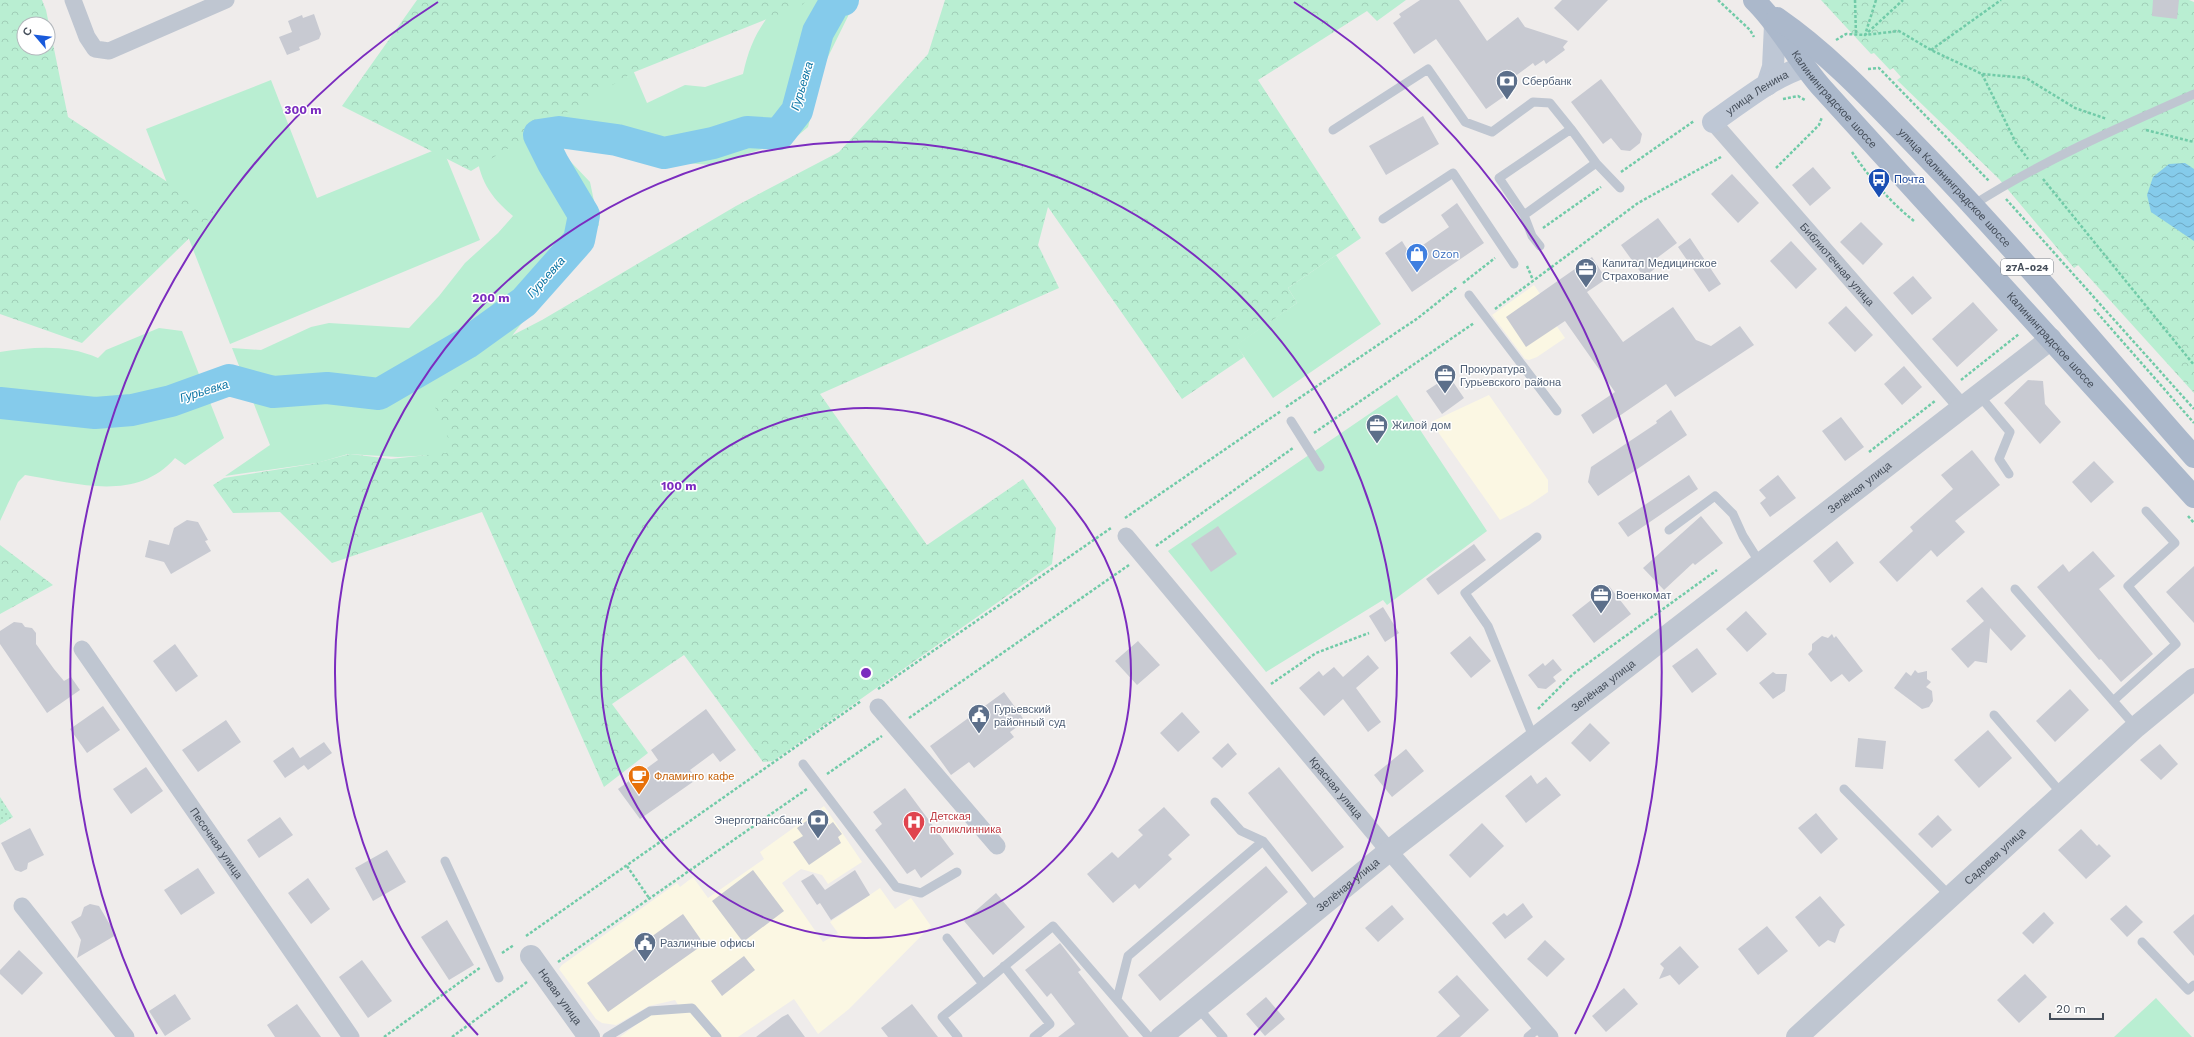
<svg xmlns="http://www.w3.org/2000/svg" width="2194" height="1037" font-family="'Work Sans',sans-serif">
<style>
.commercial{fill:#fbf7e3}
.grass{fill:#b9eed2}
.forest{fill:url(#forest-crowns);fill-rule:evenodd}
.garden{fill:url(#garden-dots)}
.water{fill:url(#water-waves)}
.lines{fill:none;stroke-linecap:round;stroke-linejoin:round}
.river{stroke:#85cbeb;stroke-width:32}
.building{fill:#c8cad2}
.path{stroke:#71cba8;stroke-width:2.5;stroke-dasharray:3 2;stroke-linecap:butt}
.service{stroke:#bfc6d1;stroke-width:9}
.minor{stroke:#bfc6d1;stroke-width:17}
.tertiary{stroke:#bfc6d1;stroke-width:22}
.secondary{stroke:#bec7d5;stroke-width:22}
.primary{stroke:#abb8cb;stroke-width:22}
.ring{fill:none;stroke:#7b2cbf;stroke-width:2}
.labels{text-anchor:middle;dominant-baseline:central;stroke-width:3;stroke-linejoin:round;paint-order:stroke}
.shield{fill:#fff;stroke:#7c828b;stroke-width:1}
.shield-label{font-size:10px;font-weight:bold;fill:#444d59}
.service-label{font-size:11px;fill:#4e5e75;stroke:#fff;text-anchor:start}
.street-label{font-size:11px;fill:#444d59;stroke:#fff}
.transit-label{font-size:11px;fill:#164399;stroke:#fff;text-anchor:start}
.shop-label{font-size:11px;fill:#366cbe;stroke:#fff;text-anchor:start}
.food-label{font-size:11px;fill:#c56008;stroke:#fff;text-anchor:start}
.health-label{font-size:11px;fill:#be3a42;stroke:#fff;text-anchor:start}
.water-label{font-size:12px;font-style:italic;fill:#0c75a4;stroke:#fff}
.centre{fill:#7b2cbf;stroke:#fff;stroke-width:2}
.ring-label{font-size:12px;text-anchor:middle;font-weight:bold;fill:#7b2cbf;stroke:#fff;stroke-width:3;stroke-linejoin:round;paint-order:stroke}
</style>
<defs>
<pattern id="forest-crowns" width="20" height="18" patternUnits="userSpaceOnUse"><rect width="20" height="18" fill="#b9eed2"/><path d="M2 6a3 3 0 1 1 6 0M12 15a3 3 0 1 1 6 0" fill="none" stroke="#a0ceb7"/></pattern>
<pattern id="garden-dots" width="8" height="8" patternUnits="userSpaceOnUse"><rect width="8" height="8" fill="#b9eed2"/><path d="M2 2h.1M6 6h.1" fill="none" stroke="#a0ceb7" stroke-width="1.8" stroke-linecap="round"/></pattern>
<pattern id="water-waves" width="16" height="10" patternUnits="userSpaceOnUse"><rect width="16" height="10" fill="#85cbeb"/><path d="M0 5q4-4 8 0t8 0" fill="none" stroke="#6ea7c1"/></pattern>
</defs>
<rect width="100%" height="100%" fill="#efeceb"/>
<path class="commercial" d="M1534 285 1558 320 1556 325 1565 338 1537 357 1529 360 1525 359 1492 315Z
M1489 395 1548 480V492L1529 505 1500 520 1431 422Z
M824 806 862 862 828 884 822 875 801 869 782 883 823 942 838 933 830 922 880 888 895 909 911 898 931 926 849 1009 818 1034 794 999 738 1037H620L650 1014 682 1011 675 1000 649 1006 616 1025 602 1023 596 1019 559 969 562 965 677 883 680 887 693 877 708 898 764 859 760 852Z"/>
<path class="grass" d="M782 0H856L825 63 808 127 794 139 711 165 673 162 571 132 551 141 590 182 599 225 511 337 456 451 451 454 398 457 348 454 317 463 225 476 270 445 232 348 261 350 311 327 329 323 409 328 439 296 465 263 498 233 513 216C485 192 480 178 474 142L633 70 647 103 685 85 705 87 743 74C750 42 760 24 782 0Z
M271 80 317 198 442 147 480 240 230 344 146 129Z
M1336 255 1381 324 1273 398 1236 345 1297 303 1288 288Z
M159 328 182 331 224 438 185 465 175 458C136 503 76 483 25 475L18 482 0 521V352C34 347 66 344 98 358L106 350Z
M1397 395 1487 531 1387 605 1383 600 1266 672 1168 551Z
M2156 998 2192 1037H2114Z"/>
<path class="forest" d="M0 0H42L46 10 68 117 215 213 82 343 0 314ZM24 24H48V48H24Z
M417 0H807L802 5 632 73 471 171 342 106Z
M945 0H1406L1377 21 1367 11 1258 80 1361 238 1288 288 1297 303 1237 345 1244 357 1182 399 1048 207 1038 245 1059 288 820 394 927 545 1023 479 1056 528 1052 564 773 761 763 762 684 655 612 704 648 753 604 787 482 512 332 563 280 512 233 513 213 485 224 478 312 464 350 454 391 459 454 452 435 407 509 337 542 320 736 206 839 152 928 54Z
M1821 0H2189L2194 2V393L2078 265 2074 268 1999 179 1897 80 1901 77 1893 68 1890 70 1874 53 1871 54Z
M0 545 53 585 0 614Z"/>
<path class="garden" d="M0 797 13 817 0 825Z"/>
<path class="water" d="M2185 163 2194 169V241L2151 212 2147 195 2153 177 2169 164Z"/>
<g class="lines">
<path class="river" d="M0 403 95 413 132 410 171 401 229 380 273 392 327 388 379 394 467 343 524 302 579 240 584 215 553 163 539 135 559 132 617 140 664 153 713 143 747 132 779 134 797 111 818 32 835 2 843 0"/>
</g>
<path class="building" d="M1420 0H1459L1487 41 1518 17 1525 27 1568 41 1563 47 1565 50 1546 64 1544 60 1535 66 1533 63 1510 80 1516 88 1486 109 1436 39 1414 54 1393 23 1401 17 1399 14Z
M1562 0H1608L1578 31 1554 8Z
M2153 0H2179L2177 19 2152 16Z
M314 14 321 34 319 39 299 47 300 50 287 55 279 37 292 32 288 21 302 15 303 18Z
M1601 79 1642 134 1640 143 1630 151 1621 150 1611 138 1603 144 1571 102Z
M1423 116 1439 144 1386 175 1369 146Z
M1813 167 1831 188 1810 206 1792 185Z
M1732 174 1759 203 1738 223 1711 194Z
M1457 203 1484 243 1412 292 1385 253 1402 241 1410 254 1449 227 1441 215Z
M1658 218 1677 243 1653 261 1657 267 1644 277 1621 245Z
M1861 222 1883 244 1863 265 1840 242Z
M1690 238 1721 284 1709 292 1678 247Z
M1791 241 1817 269 1796 289 1770 261Z
M1592 257 1606 279 1587 292 1623 342 1673 307 1696 340 1711 346 1740 326 1754 345 1675 397 1666 384 1593 434 1581 415 1615 392 1565 321 1526 347 1506 317Z
M1913 276 1932 298 1912 315 1893 293Z
M1973 302 1998 330 1957 367 1932 339Z
M1846 306 1873 335 1855 352 1828 323Z
M1904 366 1922 387 1902 405 1884 384Z
M1449 376 1464 398 1442 414 1426 391Z
M2028 380 2043 381 2045 404 2061 422 2040 444 2004 403Z
M1671 410 1687 435 1598 496 1588 482 1591 467 1657 423 1656 421Z
M1841 417 1864 447 1845 461 1822 431Z
M1972 450 2000 485 1955 521 1965 532 1937 557 1931 550 1897 582 1879 562 1913 531 1910 527 1953 489 1941 475Z
M2094 461 2114 482 2091 503 2072 482Z
M1689 475 1698 489 1628 537 1618 523Z
M1778 475 1796 498 1770 517 1760 503 1766 498 1759 490Z
M1701 516 1723 543 1695 565 1693 563 1664 590 1643 568Z
M187 520 198 522 208 540 205 541 211 551 171 574 164 562 145 557 149 540 169 545 174 528Z
M1218 526 1237 554 1211 572 1191 544Z
M1837 541 1854 563 1830 583 1813 561Z
M1474 544 1486 560 1438 595 1426 579Z
M2093 551 2115 576 2099 589 2153 654 2121 682 2101 659 2099 660 2037 587 2063 564 2069 572Z
M2194 566V623L2166 592Z
M1609 586 1631 614 1594 643 1572 615Z
M1982 587 2026 636 2011 651 1990 628 1987 663 1975 661 1968 668 1951 649 1984 621 1966 601Z
M1383 607 1399 633 1385 642 1369 616Z
M1746 611 1767 634 1747 652 1726 629Z
M14 622 22 623 25 627 32 628 36 633V644L54 669 64 681 71 677 80 690 47 713 0 644V631Z
M1832 634 1834 638 1836 636 1863 671 1849 682 1842 674 1831 682 1808 654 1812 650V644L1822 636 1828 638Z
M1470 636 1491 661 1471 678 1450 653Z
M1138 641 1160 665 1137 685 1115 661Z
M175 644 198 676 176 692 153 661Z
M1697 648 1717 674 1692 693 1672 666Z
M1368 655 1379 668 1356 688 1381 722 1368 732 1343 699 1324 716 1299 688 1319 671 1323 676 1334 667 1343 677Z
M1553 659 1562 670 1553 677 1556 681 1546 689 1538 688 1528 675 1543 663 1545 666Z
M1915 670 1918 673 1927 671V679L1931 682 1926 687 1932 691 1933 701 1929 707 1922 709 1894 688 1906 672 1911 676Z
M1773 672 1776 674H1787L1785 691 1773 699 1759 683Z
M2070 689 2089 710 2055 742 2036 721Z
M1004 692 1025 721 1010 732 1014 737 974 768 969 762 951 775 930 746Z
M103 706 120 730 87 753 70 729Z
M706 709 736 750 720 762 713 753 690 770 697 779 640 819 618 789 658 760 651 750Z
M1182 712 1200 732 1178 752 1160 733Z
M226 720 241 742 198 772 182 750Z
M1590 723 1610 743 1590 762 1571 743Z
M1988 730 2012 758 1979 788 1954 760Z
M1858 738 1886 741 1883 769 1855 767Z
M324 742 332 753 308 770 304 765 285 778 273 761 293 747 300 758Z
M1228 743 1237 754 1222 768 1212 758Z
M2160 744 2178 764 2161 780 2140 760Z
M1406 749 1424 771 1392 797 1374 775Z
M146 767 163 791 131 814 113 789Z
M1279 767 1344 847 1312 872 1248 793Z
M1531 775 1537 784 1546 777 1561 795 1526 823 1505 796Z
M905 788 954 854 921 878 915 869 907 874 875 830 882 824 873 812Z
M1164 807 1190 835 1168 855 1172 859 1139 889 1135 884 1113 903 1087 874 1112 852 1118 858 1143 835 1138 830Z
M1816 813 1838 839 1821 854 1798 828Z
M1938 815 1952 830 1932 848 1918 834Z
M280 817 293 835 259 858 247 840Z
M809 819 815 827 825 820 829 825 833 822 842 834 838 837 841 843 809 865 793 842 803 836 797 828Z
M1482 823 1504 846 1470 878 1449 855Z
M30 828 44 855 28 863 27 869 21 872 15 870 1 843Z
M2081 829 2097 846 2099 844 2111 856 2086 879 2058 850Z
M387 850 406 882 373 901 355 868Z
M1266 866 1288 892 1160 1001 1138 975Z
M198 868 215 893 181 915 164 890Z
M753 870 784 911 743 942 712 901Z
M855 870 870 895 831 920 820 903 817 905 801 881 813 874 825 890Z
M308 878 330 909 311 924 288 893Z
M996 893 1025 927 993 955 964 921Z
M1820 896 1845 925 1840 929 1835 943 1828 940 1819 947 1795 917Z
M1523 903 1533 917 1505 939 1492 923 1504 913 1507 916Z
M90 904 99 906 116 935 77 958 81 940 71 922 81 916 84 907Z
M1392 905 1404 919 1378 942 1365 928Z
M2126 905 2143 922 2127 937 2110 919Z
M2044 912 2054 923 2033 944 2022 933Z
M683 914 704 944 608 1012 587 983Z
M2194 914V956L2173 932Z
M447 920 474 965 449 980 421 937Z
M1767 926 1788 951 1758 975 1738 949Z
M1545 940 1565 959 1547 977 1527 959Z
M1060 943 1081 970 1078 972 1129 1037H1058L1075 1024 1051 993 1047 997 1025 970Z
M1680 946 1699 967 1679 985 1670 975 1659 979 1664 968 1660 964Z
M19 950 43 973 22 995 0 974V970Z
M744 956 755 970 722 996 711 981Z
M362 960 392 1001 368 1018 339 977Z
M2025 974 2047 997 2019 1023 1997 1000Z
M1457 975 1489 1010 1460 1037H1436L1460 1016 1438 992Z
M1624 988 1638 1004 1606 1032 1592 1016Z
M175 994 191 1019 165 1036 149 1011Z
M1266 997 1285 1019 1265 1036 1246 1014Z
M297 1004 321 1037H275L267 1025Z
M912 1004 938 1037H888L881 1028Z
M788 1014 805 1037H756L782 1017Z"/>
<g class="lines">
<path class="path" d="M1718 0 1750 30 1754 37
M1855 0 1856 35
M1876 0 1865 35 1899 31 1931 50 1982 74 2026 78 2075 108 2107 119
M1836 40 1846 34 1865 35 1903 0
M1931 50 2001 0
M1868 69 1879 68 1989 181
M1982 74 2016 143 2028 159
M1783 99 1798 96 1805 100
M2146 130 2194 142
M1852 152C1869 177 1890 202 1914 221
M1776 168 1819 125 1822 117
M1621 172 1694 121
M2043 179 2194 365
M2006 199 2194 409
M1543 228 1601 187
M1527 266 1533 280
M1463 283 1495 258
M1495 309 1638 203 1721 157
M2094 309 2194 423
M1961 380 2019 334
M1286 407 1418 318 1457 287
M1314 433 1474 323
M1869 452 1935 401
M2188 516 2194 523
M1125 518 1281 411
M1156 546 1293 448
M1271 684 1316 653 1369 633
M878 689 1111 528
M1538 709 1573 674 1717 570
M909 718 1129 565
M827 774 882 736
M627 866 649 898
M526 936 861 701
M502 953 514 945
M558 962 807 789
M384 1037 481 967
M452 1037 527 982"/>
<path class="service" d="M1333 130 1428 69 1465 122 1492 132 1533 102 1550 103 1571 129
M1973 205C2042 161 2119 127 2194 94
M1524 215 1596 163
M1383 219 1453 173 1514 264
M1540 246 1532 236 1524 215 1499 178 1571 129 1596 163 1620 188
M1469 295 1557 411
M1979 395 2010 432 1999 459 2009 474
M1291 421 1320 467
M1669 530 1715 496 1733 514 1743 536 1760 563
M2015 589 2136 727
M2113 701 2176 644 2128 586 2175 543 2146 511
M1994 715 2062 794
M1534 739 1488 626 1465 593 1537 537
M803 764 896 887 921 893 957 872
M1844 789 1951 897
M1215 802 1241 831 1263 841
M445 861 499 978
M947 938 983 984 1053 926 1149 1037
M2142 942 2188 990 2194 985
M1004 966 1050 1024 1034 1037
M1117 999 1128 956 1263 841 1317 909
M1198 1008 1223 1037
M607 1037 650 1011 692 1008 717 1037
M958 1037 942 1017 983 984
M1528 1037 1541 1026"/>
<g class="minor">
<path d="M73 0 87 37 95 49 109 51 226 0"/>
<path id="s1" d="M1713 122 1962 407"/>
<path id="s2" d="M1126 536 1389 851 1550 1037"/>
<path id="s3" d="M82 649 351 1037"/>
<path d="M878 707 997 846"/>
<path d="M22 906 126 1037"/>
</g>
<g class="tertiary">
<path id="s4" d="M531 956 589 1037"/>
<path id="s5" d="M1161 1037 1389 851 2051 339"/>
<path id="s6" d="M1797 1037 2136 727 2194 679"/>
</g>
<g class="secondary">
<path d="M1767 85 1773 67 1775 25"/>
<path id="s7" d="M1713 122C1741 103 1770 78 1804 67"/>
</g>
<g class="primary">
<path id="s8" d="M1754 0C1781 26 1797 60 1822 88L2194 497"/>
<path id="s9" d="M1777 18C1832 56 1876 105 1922 152 2017 250 2104 355 2194 457"/>
</g>
</g>
<g class="ring">
<circle cx="866" cy="673" r="265"/>
<path d="M478 1035A531 531 0 1 1 1254 1035"/>
<path d="M157 1034A796 796 0 0 1 438 2M1294 2A796 796 0 0 1 1575 1034"/>
</g>
<defs>
<g id="bank-pin" transform="scale(1.15)"><path d="M0 17L-7.5 6A9.5 9.5 0 1 1 7.5 6Z" fill="#5c6f8a" stroke="#fff"/><path d="M-6-4H6V4H-6ZM0-2.3a2.3 2.3 0 1 0 0 4.6a2.3 2.3 0 1 0 0-4.6Z" fill="#fff"/></g>
<g id="bus-pin" transform="scale(1.15)"><path d="M0 17L-7.5 6A9.5 9.5 0 1 1 7.5 6Z" fill="#1a4fb4" stroke="#fff"/><path d="M-5-6H5V4H4V6H2V4H-2V6H-4V4H-5ZM-3.5-4V0h7V-4ZM-3.5 1.2v1.5H-2V1.2ZM2 1.2v1.5H3.5V1.2Z" fill="#fff"/></g>
<g id="shop-pin" transform="scale(1.15)"><path d="M0 17L-7.5 6A9.5 9.5 0 1 1 7.5 6Z" fill="#3f7fe0" stroke="#fff"/><path d="M-5-2.5h2.3a2.7 3.5 0 0 1 5.4 0H5L5.5 6h-11ZM-1.5-2.5h3a1.5 2.3 0 0 0-3 0Z" fill="#fff"/></g>
<g id="office-pin" transform="scale(1.15)"><path d="M0 17L-7.5 6A9.5 9.5 0 1 1 7.5 6Z" fill="#5c6f8a" stroke="#fff"/><path d="M-6-3h4V-5.5h4V-3h4V5H-6ZM-1-4.5V-3h2v-1.5ZM-6 0V1H6V0Z" fill="#fff"/></g>
<g id="civic-pin" transform="scale(1.15)"><path d="M0 17L-7.5 6A9.5 9.5 0 1 1 7.5 6Z" fill="#5c6f8a" stroke="#fff"/><path d="M-.6-6.5H3V-4.5H.6V-3L4-1V1h2V6H-6V1h2V-1L-.6-3ZM-1.2 2.5V6h2.4V2.5Z" fill="#fff"/></g>
<g id="cafe-pin" transform="scale(1.15)"><path d="M0 17L-7.5 6A9.5 9.5 0 1 1 7.5 6Z" fill="#e8710a" stroke="#fff"/><path d="M-5.5-4.5H6V0H3Q3 3.5 0 3.5H-2.5Q-5.5 3.5-5.5 0ZM3-3.2v2h1.7v-2ZM-6 4.5H4V6H-6Z" fill="#fff"/></g>
<g id="hospital-pin" transform="scale(1.15)"><path d="M0 17L-7.5 6A9.5 9.5 0 1 1 7.5 6Z" fill="#e0444e" stroke="#fff"/><path d="M-5-5h3v3.5h4V-5h3V5h-3V1.5h-4V5h-3Z" fill="#fff"/></g>
</defs>
<g fill-rule="evenodd">
<use href="#bank-pin" x="1507" y="81"/>
<use href="#bus-pin" x="1879" y="179"/>
<use href="#shop-pin" x="1417" y="254"/>
<use href="#office-pin" x="1586" y="269"/>
<use href="#office-pin" x="1445" y="375"/>
<use href="#office-pin" x="1377" y="425"/>
<use href="#office-pin" x="1601" y="595"/>
<use href="#civic-pin" x="979" y="715"/>
<use href="#cafe-pin" x="639" y="776"/>
<use href="#bank-pin" x="818" y="820"/>
<use href="#hospital-pin" x="914" y="822"/>
<use href="#civic-pin" x="645" y="943"/>
</g>
<g class="labels">
<rect class="shield" x="2001" y="259" width="52" height="16" rx="3"/>
<g class="shield-label">
<text x="2027" y="267">27А-024</text>
</g>
<g class="service-label">
<text x="1522" y="81">Сбербанк</text>
<text x="1602" y="263">Капитал Медицинское<tspan x="1602" dy="13">Страхование</tspan></text>
<text x="1460" y="369">Прокуратура<tspan x="1460" dy="13">Гурьевского района</tspan></text>
<text x="1392" y="425">Жилой дом</text>
<text x="1616" y="595">Военкомат</text>
<text x="994" y="709">Гурьевский<tspan x="994" dy="13">районный суд</tspan></text>
<text x="802" y="820" text-anchor="end">Энерготрансбанк</text>
<text x="660" y="943">Различные офисы</text>
</g>
<g class="street-label">
<text stroke="none"><textPath href="#s7" startOffset="53">улица Ленина</textPath></text>
<text stroke="none"><textPath href="#s8" startOffset="128">Калининградское шоссе</textPath></text>
<text stroke="none"><textPath href="#s9" startOffset="246">улица Калининградское шоссе</textPath></text>
<text stroke="none"><textPath href="#s1" startOffset="189">Библиотечная улица</textPath></text>
<text stroke="none"><textPath href="#s8" startOffset="452">Калининградское шоссе</textPath></text>
<text stroke="none"><textPath href="#s5" startOffset="889">Зелёная улица</textPath></text>
<text stroke="none"><textPath href="#s5" startOffset="565">Зелёная улица</textPath></text>
<text stroke="none"><textPath href="#s2" startOffset="328">Красная улица</textPath></text>
<text stroke="none"><textPath href="#s3" startOffset="236">Песочная улица</textPath></text>
<text stroke="none"><textPath href="#s6" startOffset="268">Садовая улица</textPath></text>
<text stroke="none"><textPath href="#s5" startOffset="241">Зелёная улица</textPath></text>
<text stroke="none"><textPath href="#s4" startOffset="50">Новая улица</textPath></text>
</g>
<g class="transit-label">
<text x="1894" y="179">Почта</text>
</g>
<g class="shop-label">
<text x="1432" y="254">Ozon</text>
</g>
<g class="food-label">
<text x="654" y="776">Фламинго кафе</text>
</g>
<g class="health-label">
<text x="930" y="816">Детская<tspan x="930" dy="13">поликлинника</tspan></text>
</g>
<g class="water-label">
<text transform="translate(802 86) rotate(-73)">Гурьевка</text>
<text transform="translate(546 277) rotate(-48)">Гурьевка</text>
<text transform="translate(204 391) rotate(-17)">Гурьевка</text>
</g>
</g>
<circle cx="866" cy="673" r="6" class="centre"/>
<g class="ring-label">
<text x="303" y="114">300 m</text>
<text x="491" y="302">200 m</text>
<text x="679" y="490">100 m</text>
</g>
<g transform="translate(36 36) rotate(298)"><circle r="19" fill="#ffffff" stroke="#b4b8bd"/>
<path d="M0-3L7 15L0 10L-7 15Z" fill="#195adb"/>
<text y="-6" font-size="11" font-weight="bold" text-anchor="middle" fill="#444d59">С</text>
</g>
<path d="M2050 1013v6h53v-6" fill="none" stroke="#444d59" stroke-width="2"/>
<text x="2056" y="1013" font-size="12" fill="#444d59" stroke="#ffffff" stroke-width="3" paint-order="stroke">20 m</text>
</svg>
